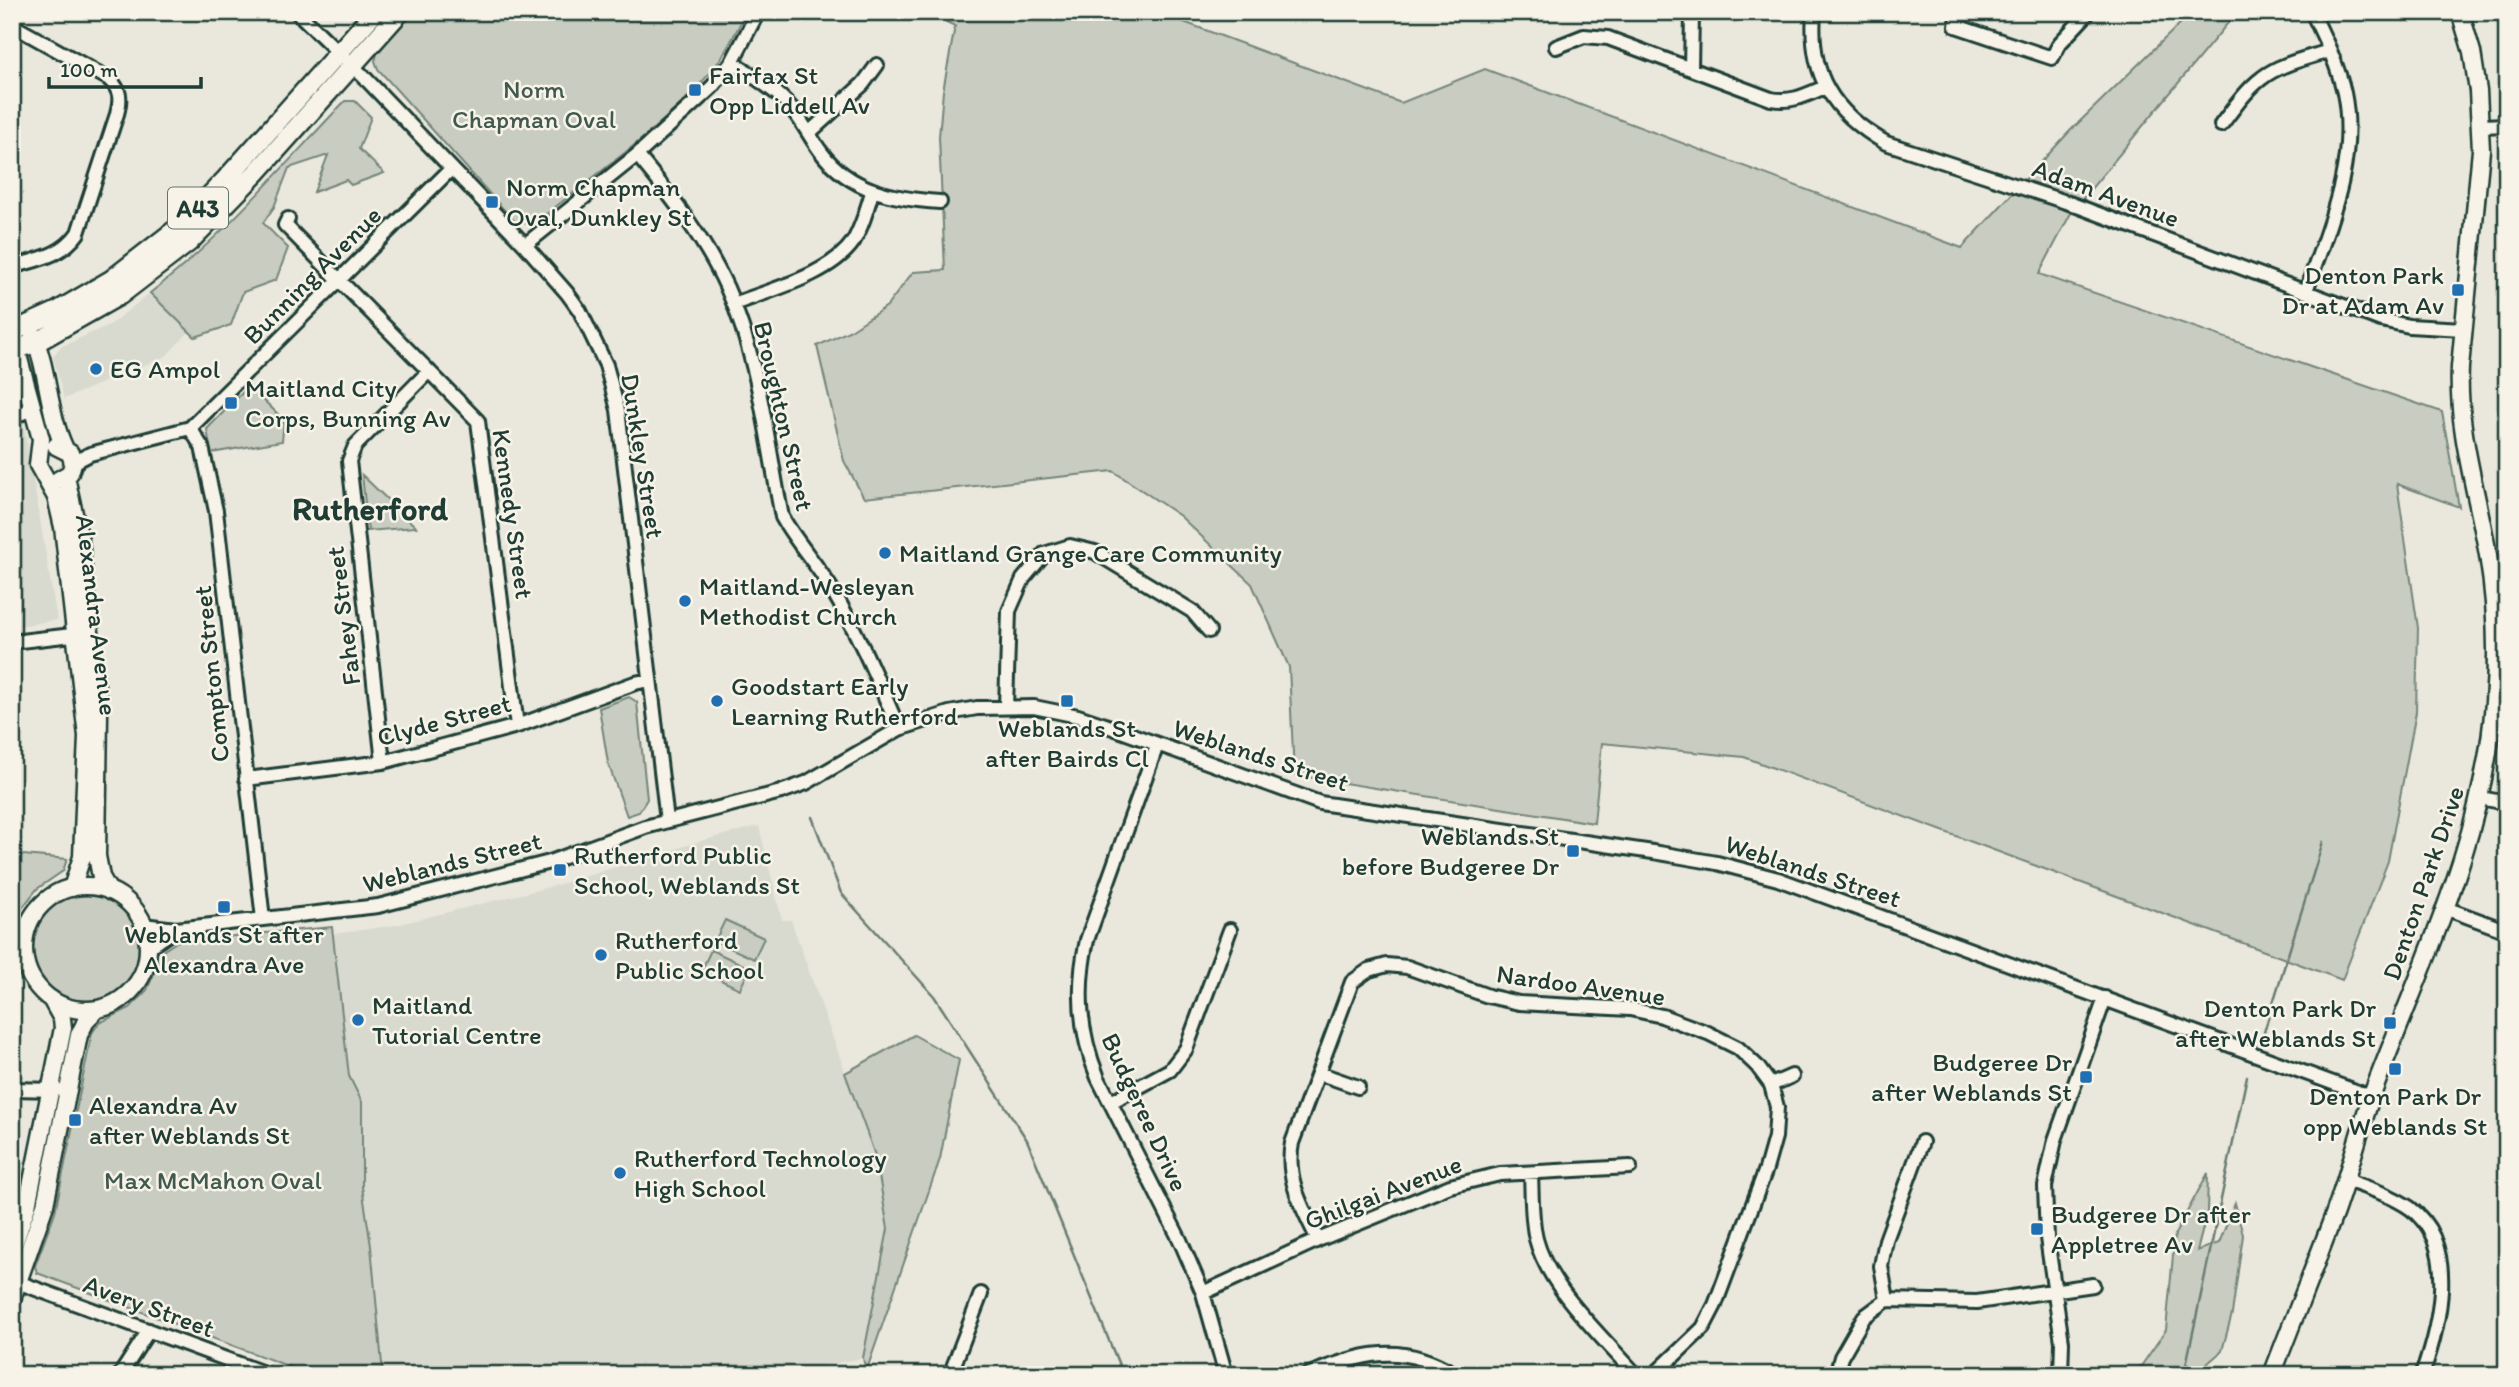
<svg xmlns="http://www.w3.org/2000/svg" width="2519" height="1387" font-family="Itim,sans-serif">
<style>
.built{fill:#d9dacf}
.green{fill:#c8ccc1;stroke:#74847a;stroke-width:2}
.lines{fill:none;stroke-linecap:round;stroke-linejoin:round}
.stream{stroke:#6a7c72;stroke-width:2.5}
.minor-casing{stroke:#1f3d34;stroke-width:18}
.major-casing{stroke:#1f3d34;stroke-width:21}
.highway-casing{stroke:#1f3d34;stroke-width:23}
.minor{stroke:#f7f3e8;stroke-width:12}
.major{stroke:#f7f3e8;stroke-width:16}
.highway{stroke:#f7f3e8;stroke-width:18}
.poi-dot{fill:#1f6fb2;stroke:#f7f3e8;stroke-width:2.5}
.labels{text-anchor:middle;dominant-baseline:central;stroke-width:5;stroke-linejoin:round;paint-order:stroke}
.shield{fill:#f7f3e8;stroke:#60746a;stroke-width:2}
.shield-label{font-size:24px;font-weight:bold;fill:#1f3d34}
.poi-label{font-size:26px;fill:#1f3d34;stroke:#f7f3e8;text-anchor:start}
.park-label{font-size:26px;fill:#415a50;stroke:#f7f3e8}
.street-label{font-size:26px;fill:#1f3d34;stroke:#f7f3e8}
.district-label{font-size:33px;font-weight:bold;fill:#1f3d34;stroke:#f7f3e8}
</style>
<rect width="100%" height="100%" fill="#eae8dd"/>
<filter id="ink" filterUnits="userSpaceOnUse"><feTurbulence type="fractalNoise" baseFrequency=".0143" numOctaves="2"/><feDisplacementMap in="SourceGraphic" scale="14" xChannelSelector="R" yChannelSelector="G"/><feConvolveMatrix kernelMatrix="1 2 1 2 8 2 1 2 1" color-interpolation-filters="sRGB"/></filter>
<g filter="url(#ink)">
<path class="built" d="M150 293 189 332 166 356 64 399 53 357 60 347 111 324Z
M19 395 57 620 12 627V397Z
M759 826 782 920H791L876 1159 888 1229 863 1358 770 1375H383L371 1246 362 1187V1102L349 1076 333 934 396 925 557 885 704 840Z"/>
<path class="green" d="M409 12H746C737 29 729 48 717 64 672 122 603 169 545 215L528 224 514 221 378 69 375 61 377 54Z
M925 12H1157L1401 103 1485 69 1962 248 2069 132 2192 12H2237L2071 213 2039 274 2442 412 2459 507 2397 484 2418 628 2416 712 2388 861 2342 980 1744 757 1602 743 1594 823 1294 775 1289 667 1252 584 1180 516 1113 471 864 498 844 461 817 346 851 330 887 306 913 272 945 270 939 137 943 91 955 26Z
M345 101H355L371 117 359 149 384 173 351 185 346 180 314 192 328 155 289 168 274 207 263 223 288 248 276 280 243 292 231 325 195 337 150 293C223 237 282 167 345 101Z
M249 386 284 420 282 441 211 453 207 429Z
M362 475 416 527 368 531Z
M629 697 637 702 647 799 639 812 627 816 608 763 599 708Z
M12 854 67 859 63 871 37 889 15 917 20 862 12 861Z
M32 946a55 55 0 1 1 110 0a55 55 0 1 1-110 0Z
M725 920 764 938 754 959 715 941Z
M332 927 349 1076 362 1102V1187L371 1246 383 1375H312L37 1273 35 1266 55 1212 92 1033 99 1023 130 1008 147 990 164 950 178 941Z
M711 950 750 968 740 989 701 971Z
M914 1035 959 1060 940 1159 866 1372 863 1358 888 1229 876 1158 845 1073Z
M2208 1173 2207 1213 2197 1251 2219 1243 2235 1203 2243 1235 2232 1314 2222 1351 2194 1375H2135L2166 1330 2175 1234Z"/>
<g class="lines">
<path class="stream" d="M812 817 841 893 934 996 1027 1140 1119 1365
M2264 1032 2323 842
M2184 1375 2247 1076"/>
<g class="minor-casing">
<path id="minor" d="M297 12 366 79 525 245 567 293 580 311 606 365 618 410 667 821
M1814 12C1809 75 1832 112 1886 143L2069 203 2381 320 2409 326 2464 329
M1958 12 1956 26 2052 58 2060 43 2089 12
M12 25 109 79C121 90 121 99 117 114L78 233C62 256 38 259 12 267
M1556 47 1584 36 1608 38 1771 99C1792 103 1806 95 1825 87
M732 62C751 75 772 87 787 103 801 118 809 136 821 152 850 191 894 199 940 202
M1691 69 1692 14
M2221 125C2233 109 2246 90 2262 78 2279 64 2308 58 2329 51
M2481 126 2507 125
M810 132 863 84 877 65
M637 155C671 196 705 239 727 288 759 359 767 441 782 517 796 542 816 563 831 588 858 633 878 681 899 729
M288 219 285 225 478 421 517 726
M525 245 637 155 712 87 732 62 758 12
M2306 291C2328 228 2358 161 2344 93 2338 65 2324 37 2312 12
M734 304C770 290 830 275 853 242 862 227 867 209 872 192
M12 417 33 409
M190 428 202 447 216 511 263 919
M73 463 90 454 190 428 451 169
M12 642 81 634
M1006 707 1009 611 1023 579 1044 554 1070 546 1095 552 1192 611 1209 631
M1157 745 1087 940C1076 988 1079 1032 1098 1078L1180 1240 1203 1293 1226 1375
M383 762 349 461 355 446 429 371
M246 779 383 762 517 726 635 683 649 680
M2480 798 2507 803
M2445 908 2507 931
M143 925 176 929 378 906 550 862 645 827 781 792 806 783 899 729 949 713 977 708 1034 707 1078 716 1102 724 1320 803 1653 852 1717 863 1778 879 2371 1097
M12 937 28 928
M148 948 176 929
M12 956 25 960
M1318 1073 1358 1087
M1771 1085 1792 1076
M12 1089 57 1090
M1111 1102 1170 1070 1186 1049 1230 930
M1531 1173C1532 1194 1531 1218 1536 1239 1549 1289 1602 1336 1636 1375
M2346 1180C2368 1188 2391 1195 2410 1208 2460 1245 2439 1327 2422 1375
M1318 1240C1303 1208 1285 1180 1292 1143L1352 982 1369 970 1387 965 1407 967 1488 996 1519 1003 1630 1009 1662 1016 1708 1033 1738 1048 1757 1066 1771 1085 1777 1107 1775 1137 1766 1169 1715 1305 1703 1328 1654 1375
M12 1280 269 1375
M1203 1293 1318 1240 1450 1186 1500 1174 1630 1167
M1887 1300 1881 1266 1886 1240 1922 1142
M120 1375 149 1330
M950 1375 981 1294
M1307 1375C1362 1353 1402 1341 1456 1375
M1836 1375 1841 1357 1864 1317 1887 1300 1977 1302 2093 1285
M2061 1375 2062 1342 2047 1238 2045 1186 2055 1140 2105 998"/>
</g>
<g class="major-casing">
<path id="major" d="M31 330C49 368 47 411 65 449
M13 337 41 439 38 465 56 497 63 527 87 736 82 857 72 888
M56 446 70 453 73 463 70 473 58 480
M66 477 80 541 99 714 97 856 101 877 109 891
M24 948a62 62 0 1 1 124 0a62 62 0 1 1-124 0Z
M12 1250 27 1206 63 1028 62 1019 51 999
M12 1299 45 1205 79 1035 87 1019 97 1009
M2272 1375C2293 1320 2315 1266 2335 1212 2349 1173 2358 1134 2372 1095 2420 967 2484 841 2494 702 2498 654 2496 603 2488 555 2477 491 2457 432 2460 367L2481 150 2478 91 2472 52 2460 12"/>
</g>
<g class="highway-casing">
<path id="highway" d="M12 332 56 312 111 280 179 227 226 179 375 12
M12 351 37 342 120 295 189 242 256 173 400 12"/>
</g>
<use href="#minor" class="minor"/>
<use href="#major" class="major"/>
<use href="#highway" class="highway"/>
</g>
</g>
<g class="poi-dot">
<rect x="688" y="83" width="14" height="14" rx="3.5"/>
<rect x="485" y="195" width="14" height="14" rx="3.5"/>
<rect x="2451" y="283" width="14" height="14" rx="3.5"/>
<circle cx="96" cy="369" r="7"/>
<rect x="224" y="396" width="14" height="14" rx="3.5"/>
<circle cx="885" cy="553" r="7"/>
<circle cx="685" cy="601" r="7"/>
<circle cx="717" cy="701" r="7"/>
<rect x="1060" y="694" width="14" height="14" rx="3.5"/>
<rect x="1566" y="844" width="14" height="14" rx="3.5"/>
<rect x="553" y="863" width="14" height="14" rx="3.5"/>
<rect x="217" y="900" width="14" height="14" rx="3.5"/>
<circle cx="601" cy="955" r="7"/>
<circle cx="358" cy="1020" r="7"/>
<rect x="2383" y="1016" width="14" height="14" rx="3.5"/>
<rect x="2388" y="1062" width="14" height="14" rx="3.5"/>
<rect x="2079" y="1070" width="14" height="14" rx="3.5"/>
<rect x="68" y="1113" width="14" height="14" rx="3.5"/>
<circle cx="620" cy="1173" r="7"/>
<rect x="2030" y="1222" width="14" height="14" rx="3.5"/>
</g>
<g class="labels">
<rect class="shield" x="168" y="187.5" width="60" height="41" rx="5"/>
<g class="shield-label">
<text x="198" y="208">A43</text>
</g>
<g class="poi-label">
<text x="709" y="75">Fairfax St<tspan x="709" dy="30">Opp Liddell Av</tspan></text>
<text x="506" y="187">Norm Chapman<tspan x="506" dy="30">Oval, Dunkley St</tspan></text>
<text x="2444" y="275" text-anchor="end">Denton Park<tspan x="2444" dy="30">Dr at Adam Av</tspan></text>
<text x="110" y="369">EG Ampol</text>
<text x="245" y="388">Maitland City<tspan x="245" dy="30">Corps, Bunning Av</tspan></text>
<text x="899" y="553">Maitland Grange Care Community</text>
<text x="699" y="586">Maitland-Wesleyan<tspan x="699" dy="30">Methodist Church</tspan></text>
<text x="731" y="686">Goodstart Early<tspan x="731" dy="30">Learning Rutherford</tspan></text>
<text x="1067" y="728" text-anchor="middle">Weblands St<tspan x="1067" dy="30">after Bairds Cl</tspan></text>
<text x="1559" y="836" text-anchor="end">Weblands St<tspan x="1559" dy="30">before Budgeree Dr</tspan></text>
<text x="574" y="855">Rutherford Public<tspan x="574" dy="30">School, Weblands St</tspan></text>
<text x="224" y="934" text-anchor="middle">Weblands St after<tspan x="224" dy="30">Alexandra Ave</tspan></text>
<text x="615" y="940">Rutherford<tspan x="615" dy="30">Public School</tspan></text>
<text x="372" y="1005">Maitland<tspan x="372" dy="30">Tutorial Centre</tspan></text>
<text x="2376" y="1008" text-anchor="end">Denton Park Dr<tspan x="2376" dy="30">after Weblands St</tspan></text>
<text x="2072" y="1062" text-anchor="end">Budgeree Dr<tspan x="2072" dy="30">after Weblands St</tspan></text>
<text x="2395" y="1096" text-anchor="middle">Denton Park Dr<tspan x="2395" dy="30">opp Weblands St</tspan></text>
<text x="89" y="1105">Alexandra Av<tspan x="89" dy="30">after Weblands St</tspan></text>
<text x="634" y="1158">Rutherford Technology<tspan x="634" dy="30">High School</tspan></text>
<text x="2051" y="1214">Budgeree Dr after<tspan x="2051" dy="30">Appletree Av</tspan></text>
</g>
<g class="park-label">
<text x="534" y="89">Norm<tspan x="534" dy="30">Chapman Oval</tspan></text>
<text x="213" y="1180">Max McMahon Oval</text>
</g>
<g class="street-label">
<text transform="translate(2106 193) rotate(20)">Adam Avenue</text>
<text transform="translate(312 275) rotate(-45)">Bunning Avenue</text>
<text transform="translate(784 416) rotate(77)">Broughton Street</text>
<text transform="translate(643 456) rotate(81)">Dunkley Street</text>
<text transform="translate(513 514) rotate(82)">Kennedy Street</text>
<text transform="translate(97 615) rotate(83)">Alexandra Avenue</text>
<text transform="translate(343 616) rotate(-97)">Fahey Street</text>
<text transform="translate(211 674) rotate(-96)">Compton Street</text>
<text transform="translate(444 720) rotate(-15)">Clyde Street</text>
<text transform="translate(1261 755) rotate(18)">Weblands Street</text>
<text transform="translate(452 862) rotate(-14)">Weblands Street</text>
<text transform="translate(1813 871) rotate(18)">Weblands Street</text>
<text transform="translate(2423 883) rotate(-71)">Denton Park Drive</text>
<text transform="translate(1581 985) rotate(8)">Nardoo Avenue</text>
<text transform="translate(1145 1112) rotate(65)">Budgeree Drive</text>
<text transform="translate(1383 1192) rotate(-21)">Ghilgai Avenue</text>
<text transform="translate(149 1306) rotate(20)">Avery Street</text>
</g>
<g class="district-label">
<text x="370" y="508">Rutherford</text>
</g>
</g>
<rect width="2519" height="1387" fill="none" stroke="#f7f3e8" stroke-width="42"/>
<rect x="21" y="21" width="2477" height="1345" fill="none" stroke="#1f3d34" stroke-width="2.5" filter="url(#ink)"/>
<path d="M49 77v10h152v-10" fill="none" stroke="#1f3d34" stroke-width="3.5"/>
<text x="60" y="77" font-size="21" fill="#1f3d34" stroke="#f7f3e8" stroke-width="5" paint-order="stroke">100 m</text>
</svg>
